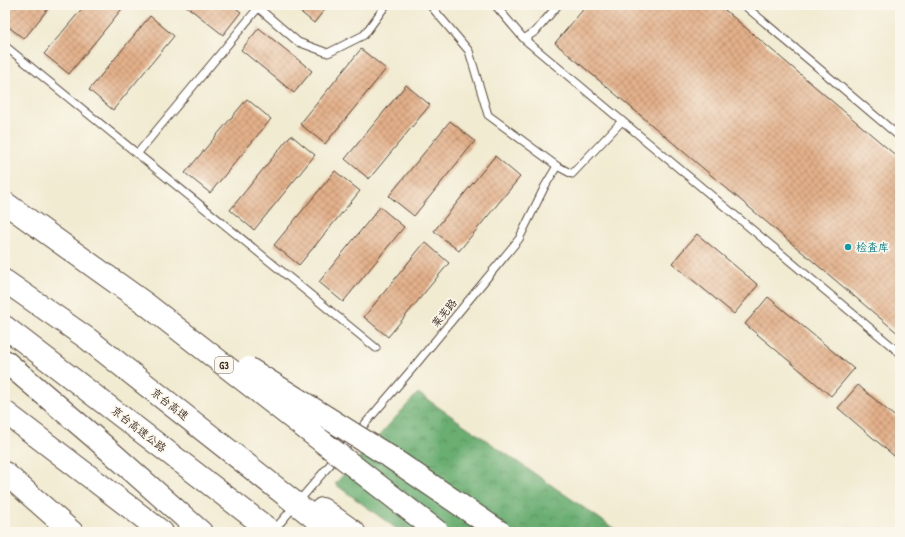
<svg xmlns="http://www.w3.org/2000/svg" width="905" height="537" font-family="'Patrick Hand','LXGW WenKai TC',sans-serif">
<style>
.forest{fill:url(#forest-crowns);stroke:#536c48}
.building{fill:url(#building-cross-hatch)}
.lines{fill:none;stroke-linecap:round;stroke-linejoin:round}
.service-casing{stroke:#564739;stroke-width:9}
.motorway-casing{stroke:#564739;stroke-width:24}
.service{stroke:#fff;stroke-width:7}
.motorway{stroke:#fff;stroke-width:22}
.motorway-bridge-casing{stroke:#564739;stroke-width:24;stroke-linecap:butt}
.motorway-bridge{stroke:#fff;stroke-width:22}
.culture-dot{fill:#0f9aa8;stroke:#fbf7ec;stroke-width:1.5}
.labels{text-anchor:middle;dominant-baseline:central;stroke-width:3.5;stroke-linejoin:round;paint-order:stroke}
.shield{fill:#fbf7ec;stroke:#75685c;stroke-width:1}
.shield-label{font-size:10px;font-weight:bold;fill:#3b2a1e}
.culture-label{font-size:11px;fill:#0d838f;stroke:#fbf7ec;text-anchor:start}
.street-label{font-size:11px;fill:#3b2a1e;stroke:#fbf7ec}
</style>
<defs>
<pattern id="forest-crowns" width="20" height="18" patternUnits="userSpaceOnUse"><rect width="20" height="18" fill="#6bae72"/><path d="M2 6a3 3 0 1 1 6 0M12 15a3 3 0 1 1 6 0" fill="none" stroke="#598e5d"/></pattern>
<pattern id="building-cross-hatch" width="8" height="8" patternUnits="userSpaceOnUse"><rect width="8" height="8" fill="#e3b08a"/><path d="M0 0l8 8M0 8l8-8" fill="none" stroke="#b98f70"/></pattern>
</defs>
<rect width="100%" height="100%" fill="#fbf7ec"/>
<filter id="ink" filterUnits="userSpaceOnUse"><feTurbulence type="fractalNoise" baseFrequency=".025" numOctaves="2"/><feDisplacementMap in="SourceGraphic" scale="8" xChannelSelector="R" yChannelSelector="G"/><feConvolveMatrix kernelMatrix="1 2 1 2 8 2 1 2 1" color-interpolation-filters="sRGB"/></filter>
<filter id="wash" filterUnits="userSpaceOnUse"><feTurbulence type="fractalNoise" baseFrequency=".012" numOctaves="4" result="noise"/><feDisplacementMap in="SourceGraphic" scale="16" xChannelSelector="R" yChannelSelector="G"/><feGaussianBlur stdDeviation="0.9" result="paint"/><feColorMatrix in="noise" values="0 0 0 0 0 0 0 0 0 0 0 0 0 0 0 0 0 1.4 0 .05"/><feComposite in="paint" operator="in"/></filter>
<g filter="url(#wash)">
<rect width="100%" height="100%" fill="#f1ebd2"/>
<path class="forest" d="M418 393 619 532H401L335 484Z"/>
<g id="blocks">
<path class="building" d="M10 5H51L24 39 5 24V11Z
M85 5H125L69 74 44 54Z
M185 5H232L241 12 223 35Z
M292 5H328L314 23Z
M587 5H719L900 159V335L555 43Z
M150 16 174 36 113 110 89 90Z
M259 28 312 71 294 93 241 50Z
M361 49 386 69 325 144 300 124Z
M406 85 430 105 369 179 345 159Z
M247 99 271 119 210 193 185 173Z
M450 121 475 141 414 216 389 196Z
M291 135 315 155 254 230 230 210Z
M495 156 520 177 459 251 434 231Z
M335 171 360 191 299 265 274 245Z
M380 207 404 227 343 302 319 282Z
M697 234 758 285 734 314 672 263Z
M425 242 449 263 388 337 364 317Z
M768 297 854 369 831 396 745 324Z
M858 385 900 421V461L838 408Z"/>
</g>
</g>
<g filter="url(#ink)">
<use href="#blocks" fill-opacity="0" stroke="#564739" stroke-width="1"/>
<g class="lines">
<g class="service-casing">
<path id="service" d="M255 5 298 42 328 53 364 35 386 5
M430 5 469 51 488 115 557 166
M495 5 524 39 900 353
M744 5 900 137
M524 39 536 31 558 5
M5 46 376 348
M137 154 258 8
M274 530 412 369 519 239 545 186 557 166 572 174 622 121"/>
</g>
<g class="motorway-casing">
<path id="motorway" d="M5 281 88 339 332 532
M5 327 272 532
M5 361 94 437 201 532
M5 412 162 532
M5 473 72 532
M322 509 354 532"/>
</g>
<use href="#service" class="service"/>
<use href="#motorway" class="motorway"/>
<g class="motorway-bridge-casing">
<path id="motorway-bridge" d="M5 203 146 304 438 532
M248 368 390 457 500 532"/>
</g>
<use href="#motorway-bridge" class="motorway-bridge"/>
</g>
</g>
<circle class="culture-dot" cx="848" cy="247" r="4"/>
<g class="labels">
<rect class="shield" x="215" y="357" width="18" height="16" rx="3"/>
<g class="shield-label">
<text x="224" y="365">G3</text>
</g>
<g class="culture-label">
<text x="856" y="247">检查库</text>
</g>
<g class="street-label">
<text transform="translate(444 313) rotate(-51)">莱芜路</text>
<text transform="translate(170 404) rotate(38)">京台高速</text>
<text transform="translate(139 429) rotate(38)">京台高速公路</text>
</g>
</g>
<rect width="905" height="537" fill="none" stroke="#fbf7ec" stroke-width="20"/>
</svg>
